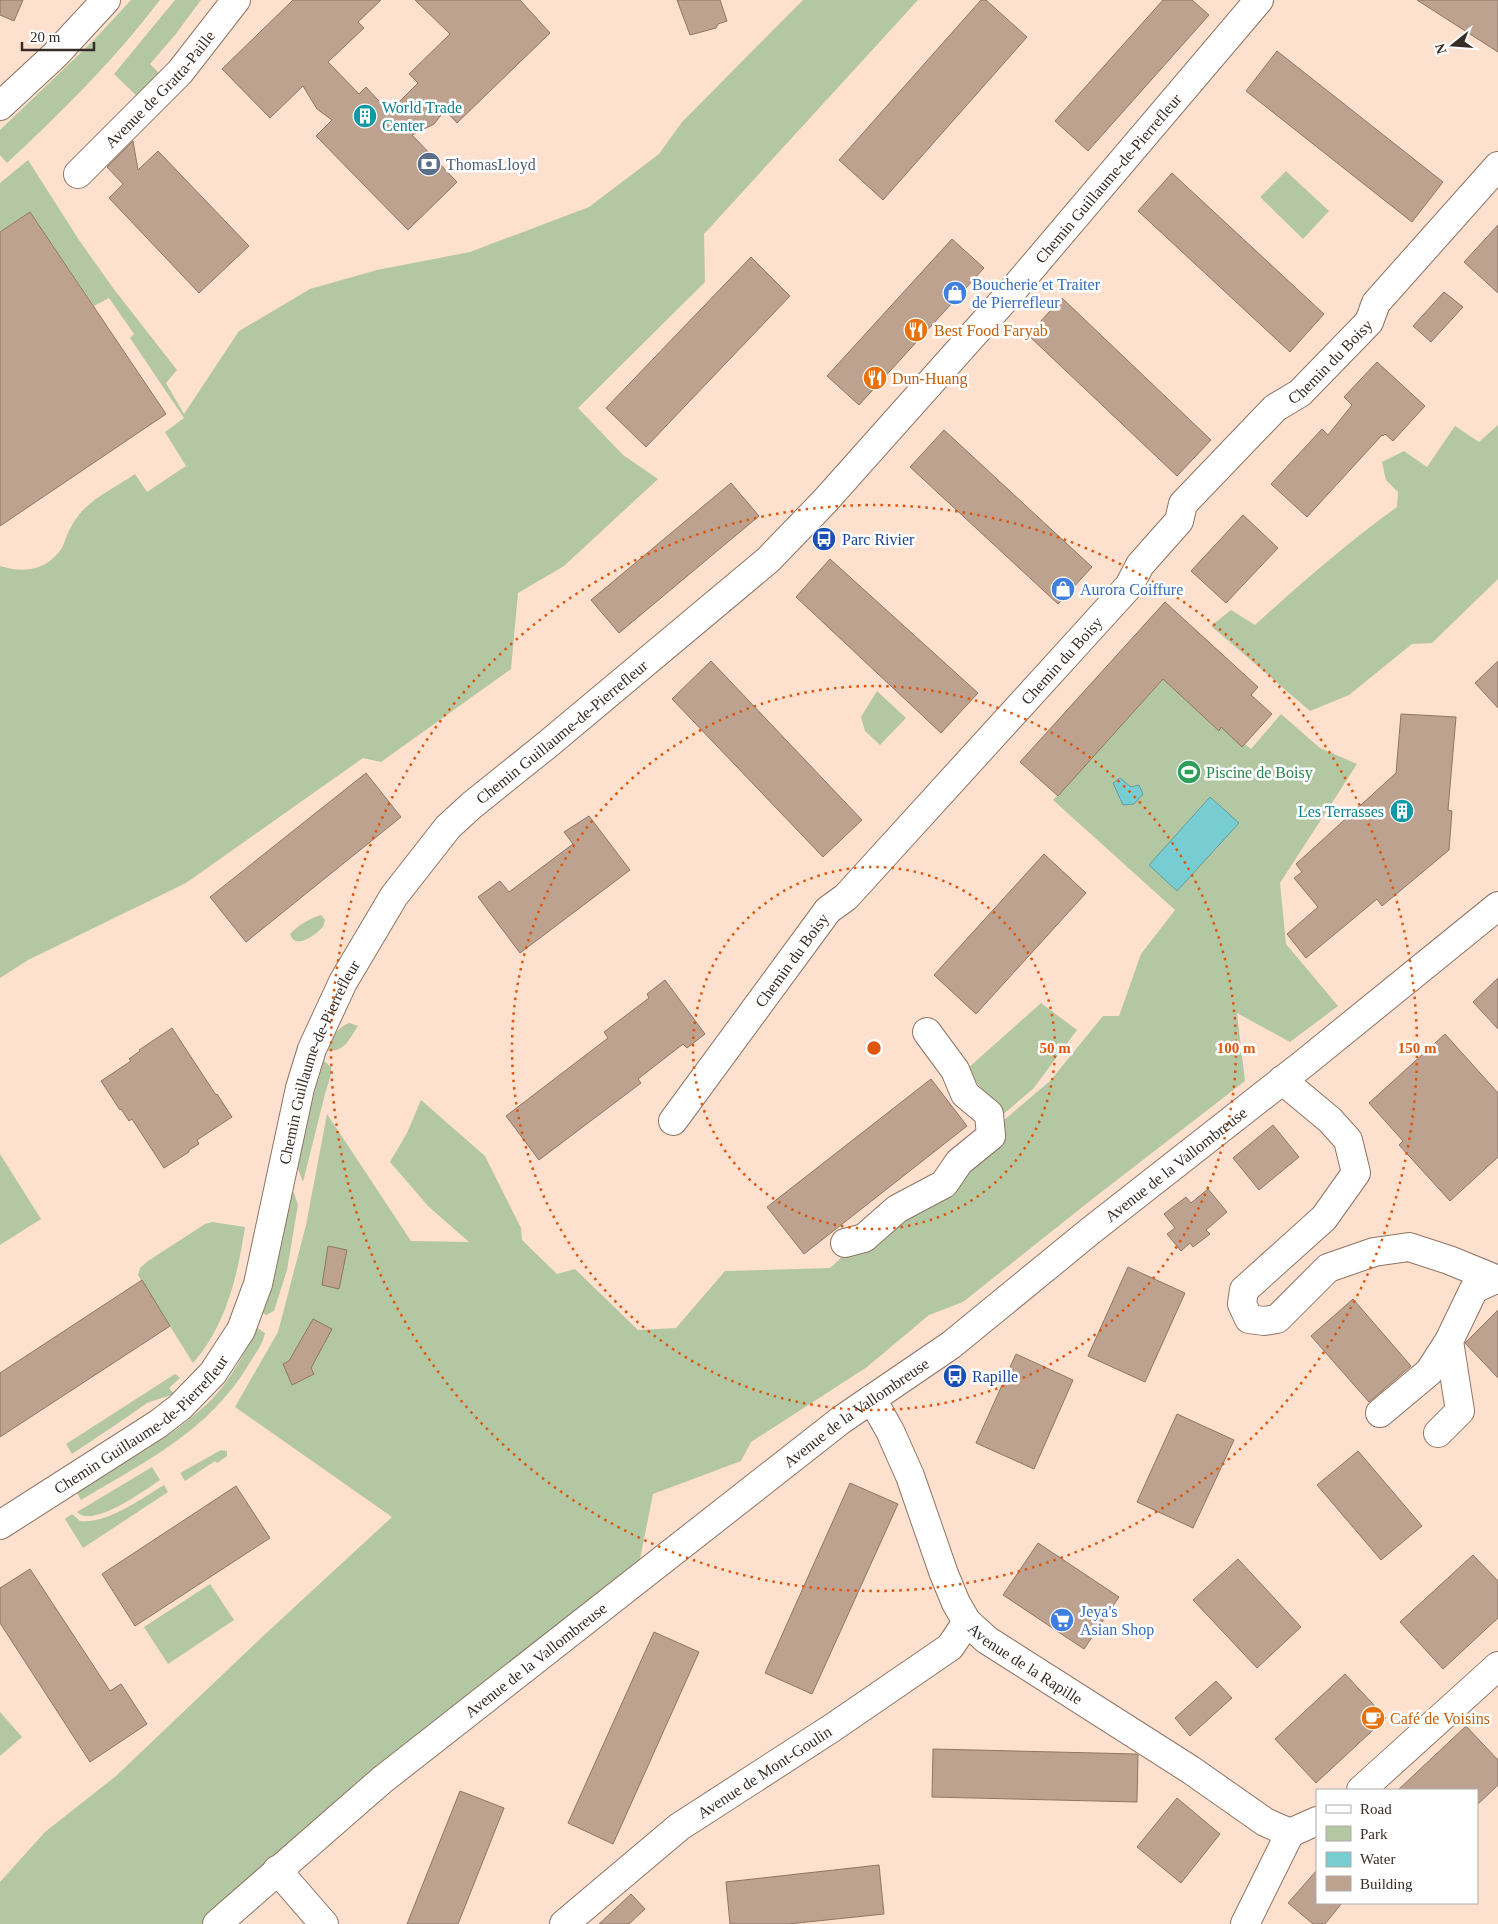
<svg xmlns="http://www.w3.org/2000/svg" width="1498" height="1924" font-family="Georgia,serif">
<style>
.green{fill:#b3c8a2}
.water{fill:#77cdd1;stroke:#649d9e}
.building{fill:#bda290;stroke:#8f7665}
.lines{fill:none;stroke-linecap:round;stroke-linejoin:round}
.minor-casing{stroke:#8e7464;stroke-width:30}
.minor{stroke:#fff;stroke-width:28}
.ring{fill:none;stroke:#df570d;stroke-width:2.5;stroke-dasharray:2.5 5}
.labels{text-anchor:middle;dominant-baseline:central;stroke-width:5;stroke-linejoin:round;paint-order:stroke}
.street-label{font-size:16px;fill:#382d26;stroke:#fff}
.culture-label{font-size:16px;fill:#0d838f;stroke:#fff;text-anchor:start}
.service-label{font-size:16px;fill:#4e5e75;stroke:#fff;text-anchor:start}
.shop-label{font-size:16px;fill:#366cbe;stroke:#fff;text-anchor:start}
.food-label{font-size:16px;fill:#c56008;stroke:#fff;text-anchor:start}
.transit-label{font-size:16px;fill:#164399;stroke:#fff;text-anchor:start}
.leisure-label{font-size:16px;fill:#27864d;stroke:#fff;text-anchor:start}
.centre{fill:#df570d;stroke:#fff;stroke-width:2.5}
.ring-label{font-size:15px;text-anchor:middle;font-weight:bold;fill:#df570d;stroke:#fff;stroke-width:5;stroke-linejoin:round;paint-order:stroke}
</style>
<rect width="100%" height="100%" fill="#fde0ce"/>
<path class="green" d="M131 0H160C115 59 62 112 7 163L0 155V130L93 41Z
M175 0H201L175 35 150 64 164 78 141 100 114 74Z
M803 0H918L704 234 705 282 578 408 623 455 658 479 564 566 518 593 511 669 381 762 363 758 186 883 28 960 0 978V566C22 573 44 571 59 552 63 548 65 540 67 535 71 526 77 516 84 509 97 496 119 485 135 474L147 492 186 466 165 432 184 418 130 338 134 334 109 298 94 306 30 212 0 232V183L28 160 79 240 113 288 177 370 166 383 184 414 239 331 310 289 377 270 470 252 589 207 659 154 682 122Z
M1286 171 1329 211 1303 239 1260 197Z
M1498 425V579L1432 643 1412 644 1349 695 1310 711 1211 626 1231 610 1255 625C1301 583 1347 543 1397 507L1398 492 1386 480 1382 462 1404 451 1427 467 1455 426 1479 442Z
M1163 679 1218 730 1221 727 1242 746 1245 744 1251 749 1281 714 1320 748 1357 764 1280 883 1286 944 1338 1006 1290 1042 1237 1013 1245 1081 1095 1197 963 1302 929 1315 867 1367 751 1442 741 1461 653 1494 640 1559 338 1799 213 1924H0V1882L45 1832 116 1776 261 1638 392 1517 235 1407 278 1332 306 1225 327 1114 411 1241 469 1242 429 1207 390 1162 407 1133 421 1100 485 1156 521 1228 522 1240 557 1274 575 1269 638 1330 676 1328 725 1271 830 1268 853 1247 912 1202 962 1182 971 1148 1050 1081 1103 1016H1119L1141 954 1175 910 1053 800Z
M877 691 906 718 880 745 865 731 861 717Z
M321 915 325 920 323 927C316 934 296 951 290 934 299 925 308 919 321 915Z
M1041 1003 1077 1030 1033 1089 1001 1116 967 1069Z
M350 1023 358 1026C349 1039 346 1051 328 1051 333 1038 336 1027 350 1023Z
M324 1061 331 1067V1074L325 1094 303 1182 297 1166 313 1098Z
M0 1154 41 1219 0 1245Z
M291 1192 294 1193 298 1205 287 1270 274 1311 266 1315 263 1313C278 1274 283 1233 291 1192Z
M212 1222 245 1227C238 1274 226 1326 193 1363L138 1275 140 1268 148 1261 205 1224Z
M257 1328 265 1333C263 1344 255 1354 249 1364 209 1431 146 1461 81 1500L76 1491C123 1463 173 1438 212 1399 231 1379 245 1353 257 1328Z
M175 1374 180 1378 169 1388 174 1394 147 1403 114 1426 72 1454 66 1444Z
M221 1450 227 1451V1456L217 1463 215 1461 185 1481 180 1473Z
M152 1467 160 1480C145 1490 92 1529 77 1512Z
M164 1485 168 1492 83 1548 65 1519 72 1514 80 1521C107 1524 141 1499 164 1485Z
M210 1584 234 1620 168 1664 144 1627Z
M0 1712 22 1737 0 1756Z"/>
<path class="water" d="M1120 778 1131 787 1139 785 1143 794 1134 804 1123 805 1113 783Z
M1210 797 1239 823 1177 891 1149 865Z"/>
<path class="building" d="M0 0H23L14 21 0 15Z
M293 0H381L358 22 364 28 328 62 359 94 366 87 389 112 418 83 409 74 450 34 415 0H520L550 33 457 123 445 110 434 124 412 135 457 182 408 230 316 136 332 120 317 109 303 86 270 118 222 69Z
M677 0H720L727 21 718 24 716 28 690 35Z
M981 0H986L1027 37 883 200 839 160Z
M1163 0H1192L1209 15 1088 151 1055 121Z
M1417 0H1498V52Z
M1277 51 1443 182 1412 222 1246 91Z
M133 141 138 170 158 151 249 246 199 293 109 198 123 184 107 167Z
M1172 173 1324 314 1290 352 1138 211Z
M30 212 166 414 0 526V232Z
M1498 225V293L1464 262Z
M952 239 984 268 859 405 827 376Z
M751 257 790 296 646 447 606 408Z
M1444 292 1463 307 1431 342 1413 326Z
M1062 298 1211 440 1177 476 1028 335Z
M1377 362 1425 406 1393 441 1385 434 1383 436 1382 435 1307 517 1271 484 1322 429 1328 435 1352 405 1344 397Z
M944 430 1092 567 1058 604 910 467Z
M731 483 759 516 619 633 591 600Z
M1243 515 1278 548 1226 603 1191 571Z
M830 559 978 693 941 733 796 597Z
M1165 602 1258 687 1251 695 1272 714 1242 747 1221 727 1219 731 1163 679 1058 796 1020 762Z
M711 661 862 820 823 857 672 699Z
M1498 661V708L1475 683Z
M1401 714 1456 717 1448 810 1452 811 1449 850 1382 906 1377 899 1306 958 1287 934 1318 907 1294 878 1302 872 1296 864 1396 773Z
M366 773 401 817 246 942 210 897Z
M589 816 630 870 520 953 478 897 500 881 509 892 573 844 564 832Z
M1044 854 1086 893 976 1014 934 975Z
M1498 978V1029L1473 1002Z
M665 980 705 1034 687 1048 683 1044 638 1079 641 1083 539 1160 506 1116 608 1038 604 1032 649 998 647 994Z
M172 1028 216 1095 217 1094 232 1117 197 1140 199 1144 189 1150V1152L164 1168 132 1119 129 1121 121 1109 120 1110 101 1081 131 1061 129 1059 140 1051 139 1050Z
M1445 1034 1498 1093V1157L1450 1201 1399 1145 1403 1141 1369 1103Z
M931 1079 967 1126 804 1254 767 1207Z
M1273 1125 1299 1157 1259 1190 1233 1158Z
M1208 1189 1227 1212 1206 1230 1210 1234 1193 1247 1190 1243 1181 1251 1167 1234 1175 1228 1164 1214 1186 1197 1191 1203Z
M328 1246 347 1250 339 1289 322 1285Z
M1128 1267 1185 1293 1145 1382 1088 1356Z
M142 1280 170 1326 0 1437V1373Z
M1353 1299 1411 1366 1369 1402 1311 1336Z
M1498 1310V1378L1465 1343Z
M313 1319 332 1329 311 1368 314 1374 292 1385 283 1364 289 1361Z
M1016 1354 1073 1380 1034 1469 976 1443Z
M1177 1414 1234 1440 1193 1528 1137 1502Z
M1358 1451 1422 1526 1381 1560 1317 1485Z
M850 1483 898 1504 812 1694 765 1673Z
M236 1486 270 1538 135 1626 102 1574Z
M1038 1543 1119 1597 1084 1649 1003 1595Z
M1473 1555 1498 1581V1618L1443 1669 1400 1622Z
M1238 1559 1301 1627 1257 1668 1193 1600Z
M30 1569 110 1691 121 1684 147 1724 90 1762 0 1623V1588Z
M654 1632 699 1652 613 1844 568 1823Z
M1345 1674 1386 1718 1316 1783 1275 1739Z
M1216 1681 1232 1698 1190 1736 1175 1718Z
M1466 1726 1498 1760V1785L1477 1805V1790H1398Z
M933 1749 1136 1754 1138 1755 1137 1802 932 1797Z
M460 1791 504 1808 458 1924H407Z
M1177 1798 1220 1834 1181 1883 1137 1847Z
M879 1865 884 1914 788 1924H730L726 1882Z
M1317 1870V1903H1342L1325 1924H1313L1288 1903Z
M631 1894 645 1909 629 1924H599Z"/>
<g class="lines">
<g class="minor-casing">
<g id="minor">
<path d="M0 106 55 55 106 0"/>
<path id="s1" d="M78 174 180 72 236 0"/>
<path d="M1282 1080 1330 1120 1348 1140 1356 1173 1324 1218 1244 1290 1242 1304 1249 1319 1264 1321 1277 1319 1328 1268 1374 1252 1409 1247 1449 1260 1498 1280"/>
<path id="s2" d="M673 1121 828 910 846 897 1129 586 1140 565 1179 521 1183 504 1275 408 1300 393 1369 322 1376 303 1498 166"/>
<path d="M845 1243 864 1238 897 1209 944 1184 959 1162 991 1136 989 1114 965 1094 955 1070 927 1032"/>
<path id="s3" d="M872 1399 890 1431 910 1476 944 1574 956 1603 967 1622 987 1640 1191 1770 1265 1822 1290 1833"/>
<path d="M1380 1413 1429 1372 1449 1341"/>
<path d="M1438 1433 1460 1411 1449 1341 1474 1289 1496 1279"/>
<path id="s4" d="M0 1525 158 1424 180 1407 213 1373 241 1330 258 1284 300 1088 312 1049 343 982 394 896 448 827 472 805 548 744 768 560 825 501 1013 290 1259 0"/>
<path d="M1361 1790 1498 1666"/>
<path d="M1290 1833 1317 1821"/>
<path d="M277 1870 324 1924"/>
<path id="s5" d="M217 1924 382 1780 841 1420 951 1345 1089 1232 1302 1065 1498 906"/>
<path id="s6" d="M564 1924 679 1827 832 1728 950 1647 967 1622"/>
<path d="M1245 1924 1290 1833"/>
</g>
</g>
<use href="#minor" class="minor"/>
</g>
<g class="ring">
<circle cx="874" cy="1048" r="181"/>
<circle cx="874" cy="1048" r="362"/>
<circle cx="874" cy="1048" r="543"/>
</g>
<defs>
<g id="building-disc" transform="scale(1.25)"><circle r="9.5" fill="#0f9aa8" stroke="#fff"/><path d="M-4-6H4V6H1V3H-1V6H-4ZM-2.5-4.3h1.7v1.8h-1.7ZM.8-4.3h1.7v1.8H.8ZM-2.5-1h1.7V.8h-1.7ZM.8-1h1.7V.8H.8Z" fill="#fff"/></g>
<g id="bank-disc" transform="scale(1.25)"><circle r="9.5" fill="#5c6f8a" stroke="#fff"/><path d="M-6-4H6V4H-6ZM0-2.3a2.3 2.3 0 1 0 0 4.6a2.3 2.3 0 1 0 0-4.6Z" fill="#fff"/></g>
<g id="shop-disc" transform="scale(1.25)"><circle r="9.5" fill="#3f7fe0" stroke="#fff"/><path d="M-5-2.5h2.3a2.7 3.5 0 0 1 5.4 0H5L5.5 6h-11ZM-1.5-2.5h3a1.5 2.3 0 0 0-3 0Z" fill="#fff"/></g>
<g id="restaurant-disc" transform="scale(1.25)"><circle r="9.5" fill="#e8710a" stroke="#fff"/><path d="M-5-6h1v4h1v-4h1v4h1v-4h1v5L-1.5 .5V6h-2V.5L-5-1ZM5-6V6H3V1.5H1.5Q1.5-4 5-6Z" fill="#fff"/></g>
<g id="bus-disc" transform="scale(1.25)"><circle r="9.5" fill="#1a4fb4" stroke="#fff"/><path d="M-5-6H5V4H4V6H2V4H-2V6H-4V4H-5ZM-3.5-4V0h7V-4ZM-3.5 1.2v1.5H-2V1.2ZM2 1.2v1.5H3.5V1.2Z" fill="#fff"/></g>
<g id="stadium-disc" transform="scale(1.25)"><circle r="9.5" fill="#2e9e5b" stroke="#fff"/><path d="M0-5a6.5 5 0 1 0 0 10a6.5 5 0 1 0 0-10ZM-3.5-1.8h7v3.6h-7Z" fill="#fff"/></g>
<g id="supermarket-disc" transform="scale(1.25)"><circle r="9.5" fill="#3f7fe0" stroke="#fff"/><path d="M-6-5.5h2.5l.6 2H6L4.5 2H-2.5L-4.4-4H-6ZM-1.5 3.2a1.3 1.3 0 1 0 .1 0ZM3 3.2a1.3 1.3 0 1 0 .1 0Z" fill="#fff"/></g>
<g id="cafe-disc" transform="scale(1.25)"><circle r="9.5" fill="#e8710a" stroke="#fff"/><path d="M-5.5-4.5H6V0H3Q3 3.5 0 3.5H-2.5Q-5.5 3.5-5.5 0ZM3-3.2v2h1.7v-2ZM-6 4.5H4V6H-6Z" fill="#fff"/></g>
</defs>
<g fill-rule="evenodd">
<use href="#building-disc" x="365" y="116"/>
<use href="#bank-disc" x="429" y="164"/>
<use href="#shop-disc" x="955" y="293"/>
<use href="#restaurant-disc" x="916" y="330"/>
<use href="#restaurant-disc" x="875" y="378"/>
<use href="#bus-disc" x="824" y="539"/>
<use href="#shop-disc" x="1063" y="589"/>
<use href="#stadium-disc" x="1189" y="772"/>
<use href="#building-disc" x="1402" y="811"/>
<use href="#bus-disc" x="955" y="1376"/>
<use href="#supermarket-disc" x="1062" y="1620"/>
<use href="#cafe-disc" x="1373" y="1718"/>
</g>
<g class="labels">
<g class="street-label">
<text stroke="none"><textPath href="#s1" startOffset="118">Avenue de Gratta-Paille</textPath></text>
<text stroke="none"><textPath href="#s4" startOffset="1794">Chemin Guillaume-de-Pierrefleur</textPath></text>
<text stroke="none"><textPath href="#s2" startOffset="1010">Chemin du Boisy</textPath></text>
<text stroke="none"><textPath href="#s2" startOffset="604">Chemin du Boisy</textPath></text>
<text stroke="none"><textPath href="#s4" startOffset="1014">Chemin Guillaume-de-Pierrefleur</textPath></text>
<text stroke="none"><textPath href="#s2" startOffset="200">Chemin du Boisy</textPath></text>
<text stroke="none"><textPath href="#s4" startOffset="594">Chemin Guillaume-de-Pierrefleur</textPath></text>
<text stroke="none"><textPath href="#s5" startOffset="1224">Avenue de la Vallombreuse</textPath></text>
<text stroke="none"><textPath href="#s5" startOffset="819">Avenue de la Vallombreuse</textPath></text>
<text stroke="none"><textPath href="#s4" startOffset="174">Chemin Guillaume-de-Pierrefleur</textPath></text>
<text stroke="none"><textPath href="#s5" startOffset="414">Avenue de la Vallombreuse</textPath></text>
<text stroke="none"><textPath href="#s3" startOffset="315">Avenue de la Rapille</textPath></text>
<text stroke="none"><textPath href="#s6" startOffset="252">Avenue de Mont-Goulin</textPath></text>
</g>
<g class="culture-label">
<text x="382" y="107">World Trade<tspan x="382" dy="18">Center</tspan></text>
<text x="1384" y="811" text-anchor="end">Les Terrasses</text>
</g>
<g class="service-label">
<text x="446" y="164">ThomasLloyd</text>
</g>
<g class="shop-label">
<text x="972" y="284">Boucherie et Traiter<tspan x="972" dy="18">de Pierrefleur</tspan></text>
<text x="1080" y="589">Aurora Coiffure</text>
<text x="1080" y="1611">Jeya's<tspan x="1080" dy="18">Asian Shop</tspan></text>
</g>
<g class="food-label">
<text x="934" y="330">Best Food Faryab</text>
<text x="892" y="378">Dun-Huang</text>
<text x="1390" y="1718">Café de Voisins</text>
</g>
<g class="transit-label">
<text x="842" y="539">Parc Rivier</text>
<text x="972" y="1376">Rapille</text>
</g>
<g class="leisure-label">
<text x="1206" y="772">Piscine de Boisy</text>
</g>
</g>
<circle cx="874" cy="1048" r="8" class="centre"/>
<g class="ring-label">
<text x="1055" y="1053">50 m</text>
<text x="1236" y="1053">100 m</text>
<text x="1417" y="1053">150 m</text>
</g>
<rect x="1316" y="1789" width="162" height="115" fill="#ffffff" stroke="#afaba8"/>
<rect x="1326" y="1805" width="25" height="8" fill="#ffffff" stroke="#afaba8"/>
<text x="1360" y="1814" font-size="15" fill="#382d26">Road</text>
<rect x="1326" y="1826" width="25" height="15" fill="#b3c8a2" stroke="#afaba8"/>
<text x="1360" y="1839" font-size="15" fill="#382d26">Park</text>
<rect x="1326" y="1852" width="25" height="15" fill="#77cdd1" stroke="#afaba8"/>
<text x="1360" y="1864" font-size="15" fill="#382d26">Water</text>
<rect x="1326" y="1876" width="25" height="15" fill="#bda290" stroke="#afaba8"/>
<text x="1360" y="1889" font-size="15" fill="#382d26">Building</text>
<g transform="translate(1453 45) rotate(253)" stroke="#ffffff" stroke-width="4" paint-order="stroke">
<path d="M0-4L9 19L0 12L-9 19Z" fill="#382d26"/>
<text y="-8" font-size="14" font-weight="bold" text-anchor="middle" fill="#382d26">N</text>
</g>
<path d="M22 42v8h72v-8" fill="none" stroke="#382d26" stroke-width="2.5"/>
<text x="30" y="42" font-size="15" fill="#382d26" stroke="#ffffff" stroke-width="4" paint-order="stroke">20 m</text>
</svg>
